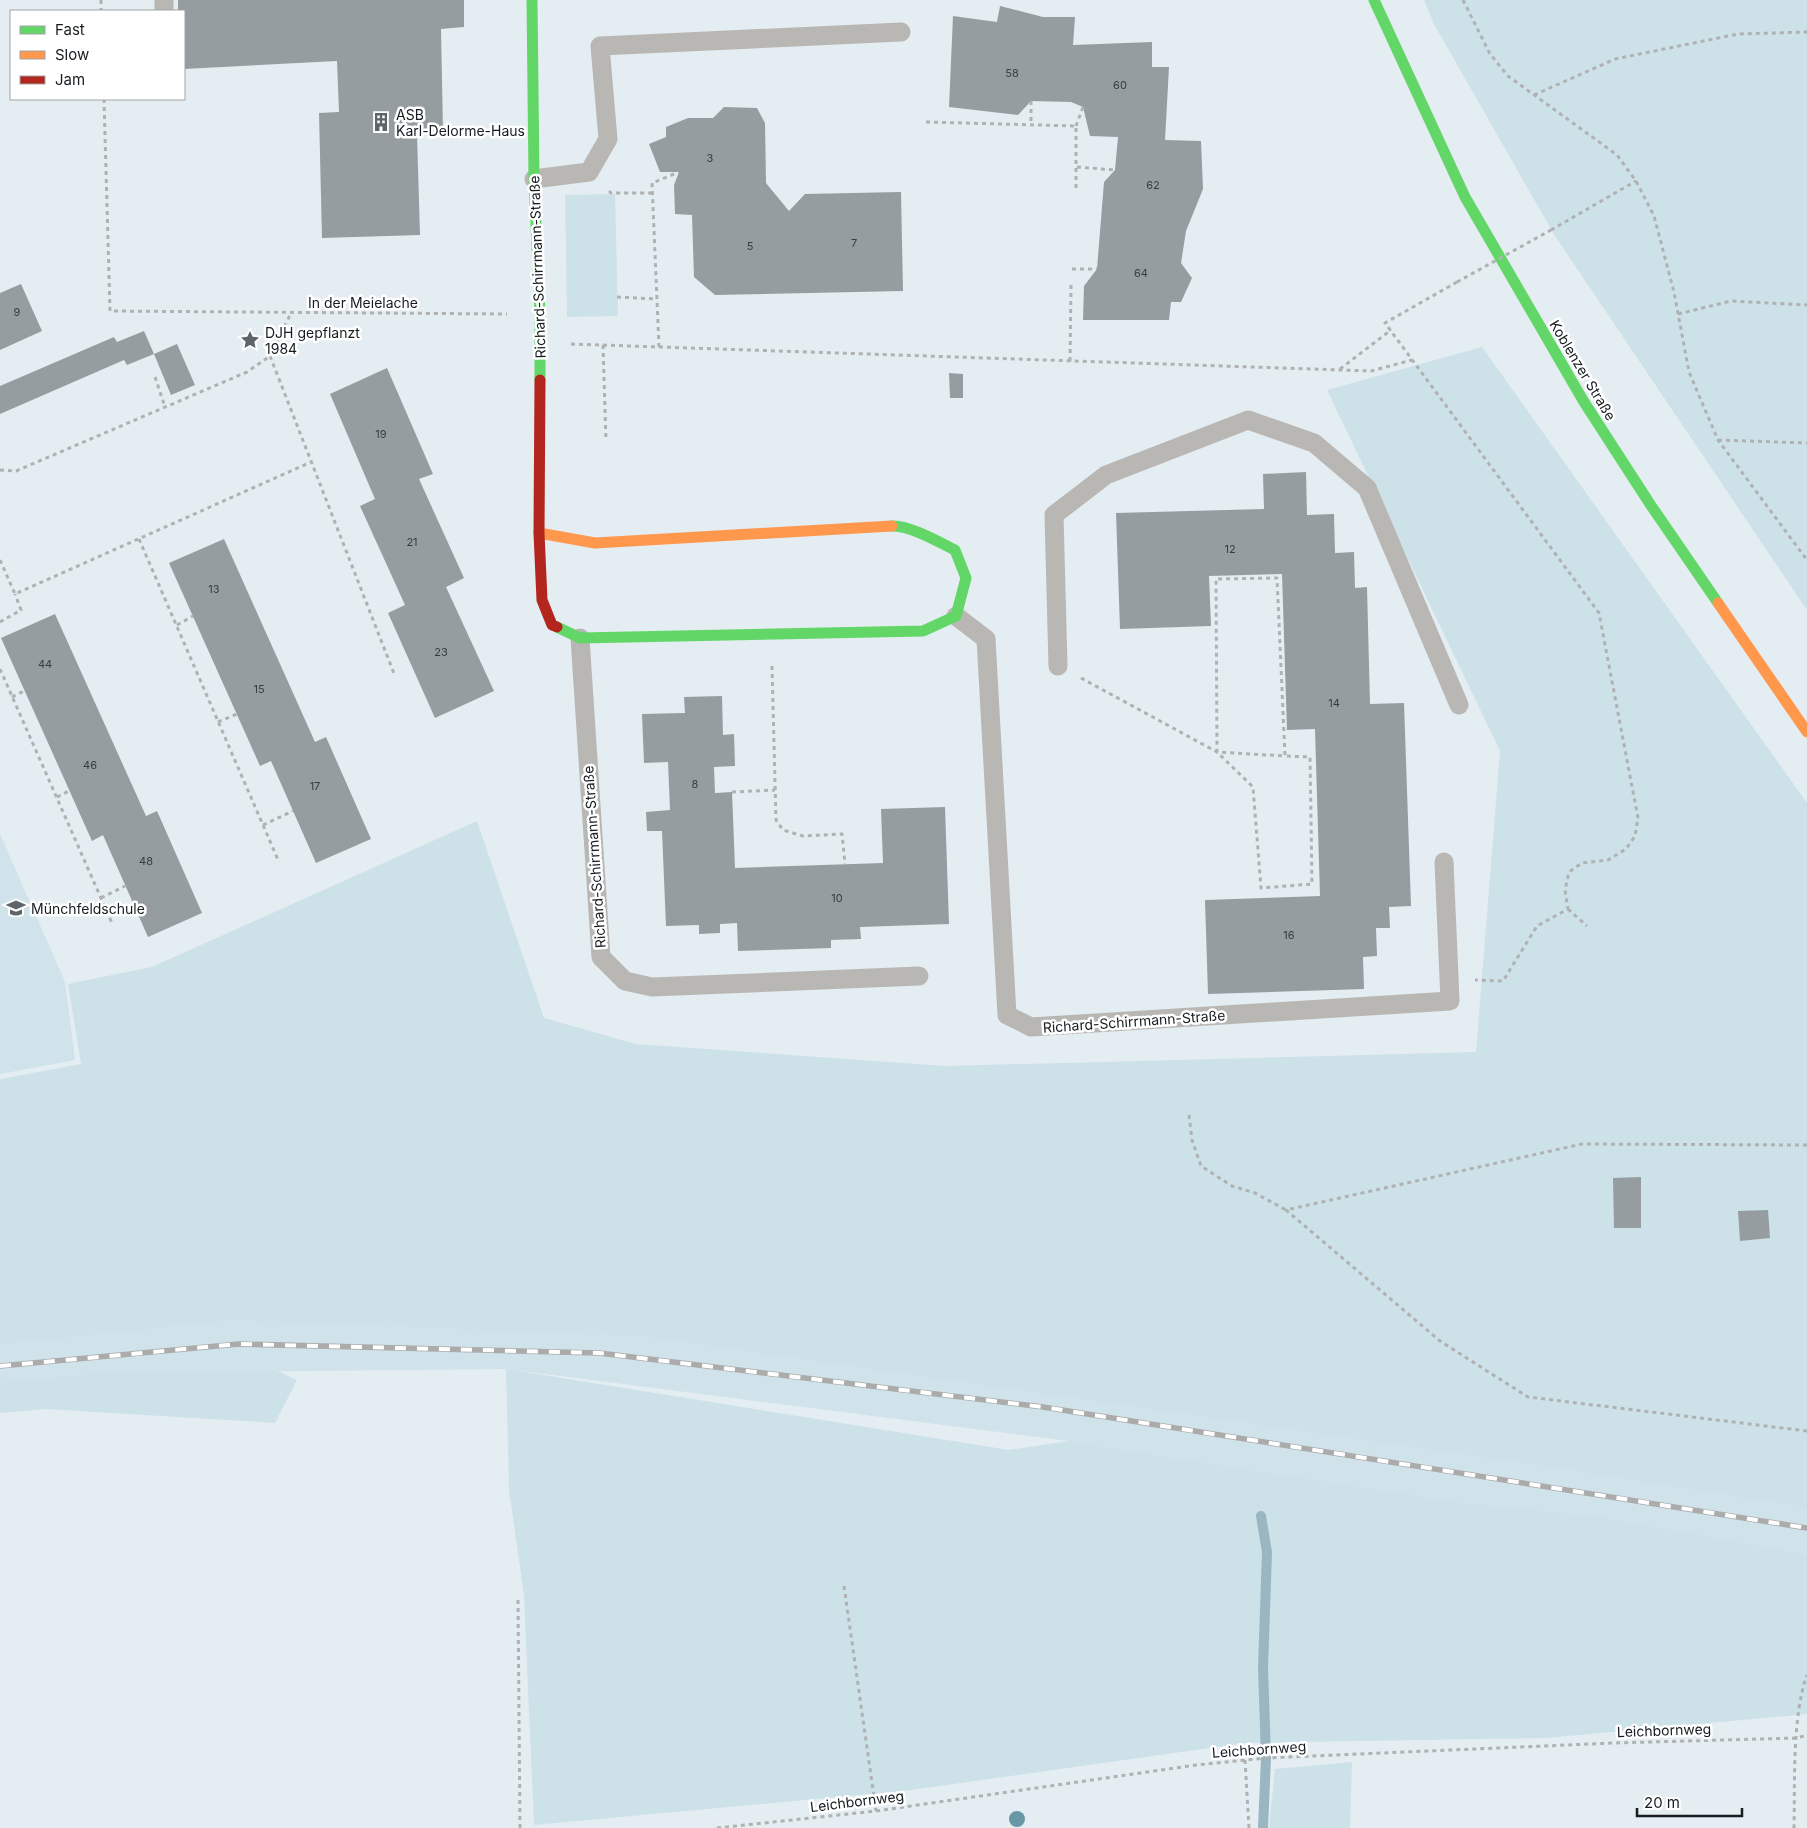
<svg xmlns="http://www.w3.org/2000/svg" width="1807" height="1828" font-family="Inter,sans-serif">
<style>
.built{fill:#d0e2ea}
.green{fill:#cde1e9}
.lines{fill:none;stroke-linecap:round;stroke-linejoin:round}
.stream{stroke:#99b6c1;stroke-width:10}
.building{fill:#969da0}
.path{stroke:#b0b2b2;stroke-width:3;stroke-dasharray:4 4;stroke-linecap:butt}
.lane{stroke:#b9b7b4;stroke-width:19}
.fast{stroke:#63d668;stroke-width:11}
.slow{stroke:#ff974d;stroke-width:11}
.jam{stroke:#b3261e;stroke-width:11}
.rail-casing{stroke:#aaabaa;stroke-width:5.5}
.rail{stroke:#fff;stroke-width:4;stroke-dasharray:11;stroke-linecap:butt}
.path-bridge{stroke:#b0b2b2;stroke-width:3;stroke-dasharray:4 4;stroke-linecap:butt}
.tree{fill:#6897a5}
.labels{text-anchor:middle;dominant-baseline:central;stroke-width:5;stroke-linejoin:round;paint-order:stroke}
.number-label{font-size:11px;fill:#363c3f}
.poi-label{font-size:14px;fill:#161c1f;stroke:#fff;text-anchor:start}
.street-label{font-size:14px;fill:#161c1f;stroke:#fff}
</style>
<rect width="100%" height="100%" fill="#e4edf1"/>
<path class="built" d="M0 834 65 982 75 1060 0 1074Z
M234 1321 642 1337 1494 1459 1807 1508V1554L1598 1516 1454 1501 1069 1441 506 1369 90 1373 0 1382V1345Z"/>
<path class="green" d="M1424 0H1807V610L1555 236 1434 24Z
M615 194 618 316 567 317 565 195Z
M1482 347 1807 803V1508L1494 1459 642 1337 234 1321 0 1345V1079L81 1064 68 984 152 967 477 821 544 1018 636 1044 945 1066 1476 1052 1500 751 1327 390Z
M506 1369 1009 1450 1069 1441 1454 1501 1598 1516 1807 1554V1714L1547 1738 1245 1743 904 1791 534 1825 524 1596 509 1489Z
M277 1371 297 1380 275 1423 45 1409 0 1413V1382L90 1373Z
M1352 1762 1350 1828H1269L1275 1769Z"/>
<g class="lines">
<path class="stream" d="M1261 1516 1267 1552 1263 1668 1266 1758 1263 1828"/>
</g>
<path class="building" d="M178 0H464V27L441 29 443 132 417 134 420 235 322 238 319 113 339 112 337 61 184 69V11H178Z
M1000 6 1043 17H1075L1073 45 1152 42V67H1169L1165 140 1201 141 1203 189 1186 231 1181 263 1192 278 1181 302H1171L1169 320H1083L1084 286 1097 269 1104 182 1115 170 1118 137 1090 136 1083 107 1071 102 1031 101 1018 115 949 107 953 16 997 22Z
M724 107 757 108 765 123 766 183 789 211 805 194 901 192 903 291 715 295 694 277 692 215 675 214 674 185 679 172H660L649 144 666 137V127L688 118H713Z
M21 284 42 331 0 350V293Z
M144 331 154 354 127 365 124 360 0 414V386L114 337 117 342Z
M177 344 195 385 171 395 154 354Z
M387 368 433 474 419 479 464 578 446 587 494 691 435 718 388 613 405 605 360 506 375 499 330 394Z
M949 373 963 374V398H950Z
M1306 472 1307 515 1334 514 1335 553 1354 552 1355 588 1367 587 1370 704 1404 703 1411 906 1389 907 1390 928H1376L1377 956 1363 957 1364 989 1208 994 1205 900 1320 896 1315 729 1287 730 1282 574 1209 576 1211 626 1120 629 1116 513 1264 509 1263 474Z
M224 539 315 742 326 737 371 839 316 863 271 761 260 766 169 563Z
M55 614 146 816 157 811 202 913 148 937 103 835 92 841 1 638Z
M722 696 723 735 734 734 735 766 714 767 715 793 732 792 735 868 883 863 881 809 945 807 949 924 860 927 861 939 831 940V948L738 951 737 923 720 924V933L699 934V925L666 926 662 831H647L646 812 670 810 668 762 644 763 642 714 685 713 684 697Z
M1641 1177V1228H1614L1613 1178Z
M1768 1210 1770 1238 1740 1241 1738 1211Z"/>
<g class="lines">
<path class="path" d="M101 0V11
M1463 0 1490 54 1508 76 1617 155 1636 181 1654 216 1674 292 1689 372 1718 440 1807 560
M1534 95 1615 59 1738 34 1807 32
M104 99 110 311 507 314
M1031 101V125
M926 122 1076 126V191
M1076 126 1083 107
M1077 167 1115 170
M609 191 611 193H653
M1551 230 1636 181
M1072 269H1097
M1457 282 1385 323 1599 613 1638 818 1635 836 1626 849 1608 860 1582 863 1569 872 1565 890 1568 909 1537 926 1503 981 1475 980
M617 297 657 299
M1678 314 1731 301 1807 305
M571 344 1371 371 1412 360
M603 345 606 441
M659 347 652 183 679 172
M270 356 395 676
M1070 361 1071 285
M1340 369 1391 330
M155 377 165 407
M1718 440 1807 443
M0 470 16 471 247 372 270 356 291 313
M139 539 279 862
M0 560 15 594 311 462
M0 622 21 610 15 594
M177 625 193 616
M772 666 776 820 783 830 803 836 842 834 845 864
M0 669 112 923
M1081 678 1217 752 1285 756 1277 578 1216 579 1217 752 1253 787 1261 888 1312 884 1310 757 1285 756
M12 697 24 691
M218 722 237 714
M732 792 775 790
M57 797 69 791
M263 825 293 811
M101 898 125 886
M1568 909 1587 926
M1189 1115 1192 1140 1201 1166 1232 1186 1255 1193 1286 1210
M1807 1145 1582 1144 1286 1210 1440 1341 1528 1397 1807 1431
M844 1586 876 1811
M518 1600 520 1828
M1245 1760 1249 1828
M717 1828 876 1811 1196 1765 1266 1758 1613 1743 1797 1738 1807 1735
M1794 1828C1795 1783 1792 1716 1807 1675"/>
<path class="lane" d="M164 11V0
M534 179 589 172 608 139 600 46 901 32
M956 616 986 639 1007 1015 1031 1027 1450 1001 1444 862
M580 638 601 957 625 981 652 987 919 976
M1058 666 1054 515 1106 475 1248 420 1314 443 1367 488 1459 705"/>
<path class="fast" d="M532 0 534 179 540 314V380
M1374 0 1465 197 1584 402 1650 504 1718 603
M557 627 580 638 923 631 956 616 966 578 955 550C939 542 909 525 892 526"/>
<path class="slow" d="M539 533 595 543 892 526
M1718 603 1807 732"/>
<path class="jam" d="M540 380 539 533 542 600 552 625 557 627"/>
<g class="rail-casing">
<path id="rail" d="M0 1366 239 1344 599 1353 1043 1407 1807 1528"/>
</g>
<use href="#rail" class="rail"/>
<path class="path-bridge" d="M1457 282 1551 230"/>
</g>
<circle class="tree" cx="1017" cy="1819" r="8"/>
<defs>
<g id="building-bare" transform="scale(1.5)"><path d="M-4-6H4V6H1V3H-1V6H-4ZM-2.5-4.3h1.7v1.8h-1.7ZM.8-4.3h1.7v1.8H.8ZM-2.5-1h1.7V.8h-1.7ZM.8-1h1.7V.8H.8Z" fill="#5e6568" stroke="#fff" stroke-width="2.5" paint-order="stroke"/></g>
<g id="sight-bare" transform="scale(1.5)"><path d="M0-6L1.8-2.2L6-1.7L2.9 1.2L3.7 5.4L0 3.3L-3.7 5.4L-2.9 1.2L-6-1.7L-1.8-2.2Z" fill="#5e6568" stroke="#fff" stroke-width="2.5" paint-order="stroke"/></g>
<g id="school-bare" transform="scale(1.5)"><path d="M0-5L7-2L0 1L-7-2ZM-4 1L0 2.5L4 1V4Q0 6-4 4Z" fill="#5e6568" stroke="#fff" stroke-width="2.5" paint-order="stroke"/></g>
</defs>
<g fill-rule="evenodd">
<use href="#building-bare" x="381" y="122"/>
<use href="#sight-bare" x="250" y="340"/>
<use href="#school-bare" x="16" y="908"/>
</g>
<g class="labels">
<g class="number-label">
<text x="1012" y="73">58</text>
<text x="1120" y="85">60</text>
<text x="710" y="158">3</text>
<text x="1153" y="185">62</text>
<text x="854" y="243">7</text>
<text x="750" y="246">5</text>
<text x="1141" y="273">64</text>
<text x="17" y="312">9</text>
<text x="381" y="434">19</text>
<text x="412" y="542">21</text>
<text x="1230" y="549">12</text>
<text x="214" y="589">13</text>
<text x="441" y="652">23</text>
<text x="45" y="664">44</text>
<text x="259" y="689">15</text>
<text x="1334" y="703">14</text>
<text x="90" y="765">46</text>
<text x="695" y="784">8</text>
<text x="315" y="786">17</text>
<text x="146" y="861">48</text>
<text x="837" y="898">10</text>
<text x="1289" y="935">16</text>
</g>
<g class="poi-label">
<text x="396" y="114">ASB<tspan x="396" dy="16">Karl-Delorme-Haus</tspan></text>
<text x="265" y="332">DJH gepflanzt<tspan x="265" dy="16">1984</tspan></text>
<text x="31" y="908">Münchfeldschule</text>
</g>
<g class="street-label">
<text transform="translate(537 267) rotate(-92)">Richard-Schirrmann-Straße</text>
<text x="363" y="302">In der Meielache</text>
<text transform="translate(1583 370) rotate(59)">Koblenzer Straße</text>
<text transform="translate(594 857) rotate(-94)">Richard-Schirrmann-Straße</text>
<text transform="translate(1134 1021) rotate(-4)">Richard-Schirrmann-Straße</text>
<text transform="translate(1664 1730) rotate(-2)">Leichbornweg</text>
<text transform="translate(1259 1749) rotate(-4)">Leichbornweg</text>
<text transform="translate(857 1801) rotate(-7)">Leichbornweg</text>
</g>
</g>
<rect x="10" y="10" width="175" height="90" fill="#ffffff" stroke="#a2a4a5"/>
<rect x="20" y="26" width="25" height="8" fill="#63d668" stroke="#a2a4a5"/>
<text x="55" y="35" font-size="15" fill="#161c1f">Fast</text>
<rect x="20" y="51" width="25" height="8" fill="#ff974d" stroke="#a2a4a5"/>
<text x="55" y="60" font-size="15" fill="#161c1f">Slow</text>
<rect x="20" y="76" width="25" height="8" fill="#b3261e" stroke="#a2a4a5"/>
<text x="55" y="85" font-size="15" fill="#161c1f">Jam</text>
<path d="M1637 1808v8h105v-8" fill="none" stroke="#161c1f" stroke-width="2.5"/>
<text x="1644" y="1808" font-size="15" fill="#161c1f" stroke="#ffffff" stroke-width="4" paint-order="stroke">20 m</text>
</svg>
